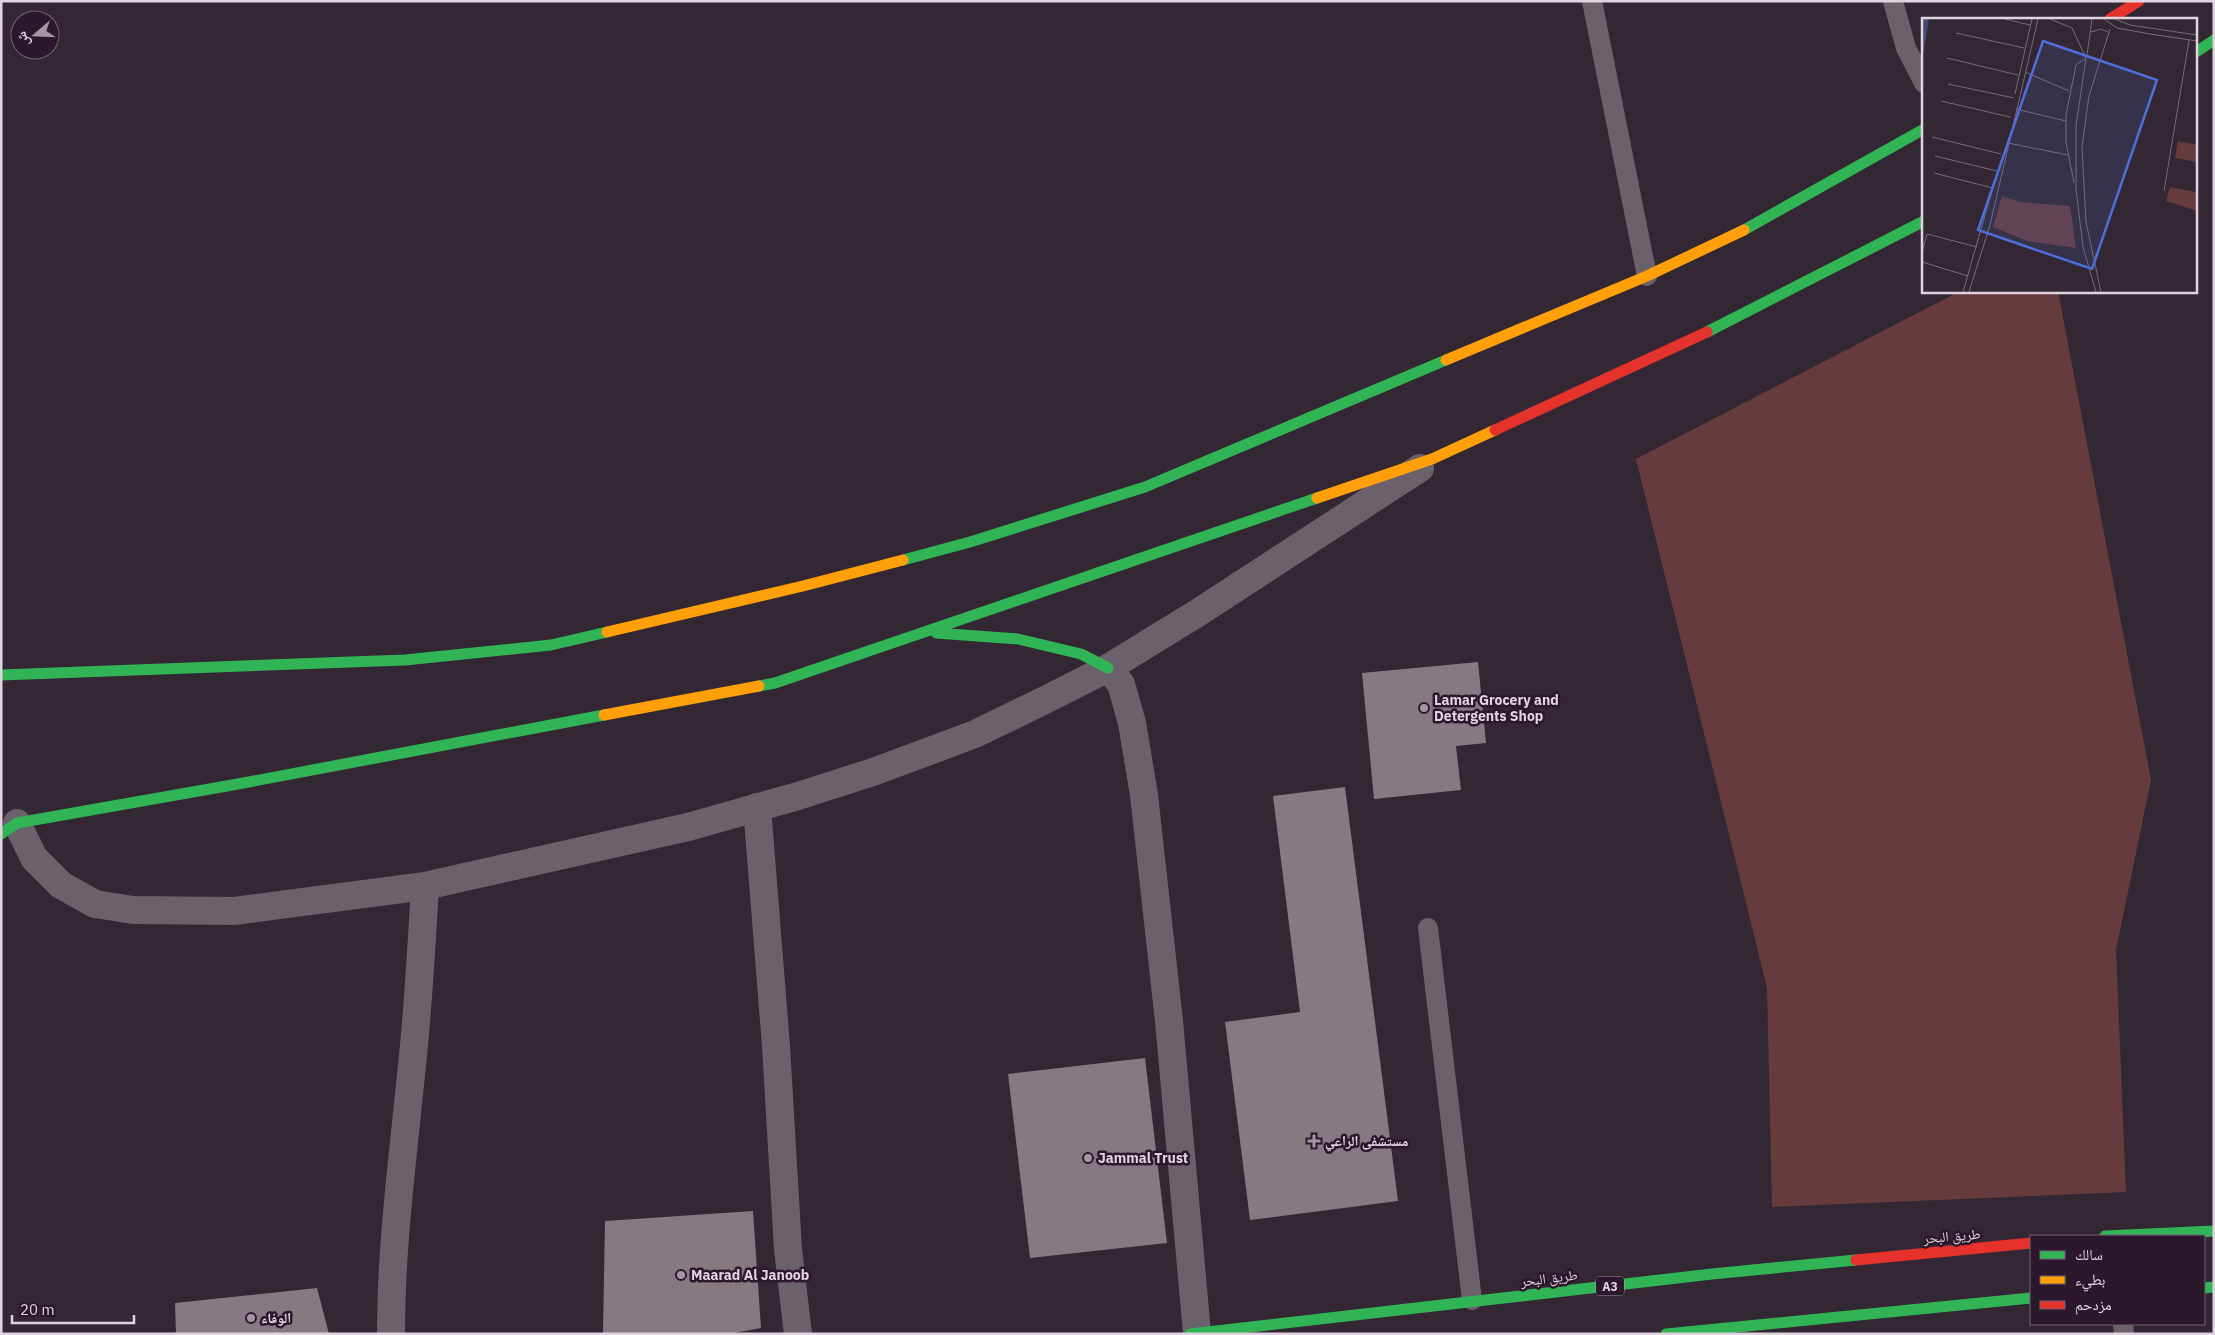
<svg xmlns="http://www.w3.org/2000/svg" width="2215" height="1335" font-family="'IBM Plex Sans','Noto Naskh Arabic',sans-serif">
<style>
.green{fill:#663b3d}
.building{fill:#867a82}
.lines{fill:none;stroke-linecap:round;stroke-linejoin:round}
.lane{stroke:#6a616a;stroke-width:20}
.street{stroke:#6a616a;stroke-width:28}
.fast{stroke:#30b455;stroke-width:11}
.slow{stroke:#ff9f0a;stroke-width:11}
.jam{stroke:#e5322d;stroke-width:11}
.poi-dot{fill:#a497a3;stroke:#2c182c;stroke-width:2}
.labels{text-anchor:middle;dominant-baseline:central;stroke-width:5;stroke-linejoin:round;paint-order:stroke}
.shield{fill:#2c182c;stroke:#ab9baa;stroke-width:1}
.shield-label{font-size:12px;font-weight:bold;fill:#e1d3e0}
.poi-label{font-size:14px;font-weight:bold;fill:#e1d3e0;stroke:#2c182c;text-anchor:start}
.street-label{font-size:14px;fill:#e1d3e0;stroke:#2c182c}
.inset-road{fill:none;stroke:#786c78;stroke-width:1}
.view{fill:#4e6fda;fill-opacity:0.15;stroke:#4e6fda;stroke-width:2.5}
.inset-edge{fill:none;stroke:#e1d3e0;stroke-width:2.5}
</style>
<rect width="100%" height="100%" fill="#322732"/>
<path class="green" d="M1960 291H2058L2151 780 2116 950 2126 1192 1772 1207 1767 988 1636 459Z"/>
<path class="building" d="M1478 662 1486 743 1456 746 1461 790 1374 799 1362 673Z
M1345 787 1398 1201 1250 1220 1225 1022 1300 1012 1273 796Z
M1145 1058 1167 1243 1030 1258 1008 1074Z
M753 1211 761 1328 728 1334H603L605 1221Z
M317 1288 329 1334H176L175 1303Z"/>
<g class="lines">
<path class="lane" d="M1592 1 1647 276
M1893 1 1906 48 1924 83
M1428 928 1472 1300
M2123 1324 2124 1334"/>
<path class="street" d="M1108 668 1121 684 1132 723 1144 795 1169 1021 1197 1333
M757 807 776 1046 788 1249 798 1334
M17 823 34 858 61 885 95 904 133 910 234 911 425 886 688 827 798 796 873 772 975 734 1043 701 1108 668 1196 614 1420 468
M391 1334C391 1237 405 1141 414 1045 419 992 422 939 425 886"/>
<path class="fast" d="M2196 52 2214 40
M1744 230 1924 129
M1707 332 1924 221
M903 560 970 542 1145 487 1446 360
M936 633 1018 639 1081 654 1108 668
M1 675 405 660 551 645 607 632
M759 686 775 683 1317 498
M17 823 238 784 604 715
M1 834 17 823
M2105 1236 2214 1231
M2204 1288 2214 1287
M1190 1334 1712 1274 1856 1260
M1666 1334 2031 1298"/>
<path class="slow" d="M1446 360 1647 276 1744 230
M1317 498 1432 459 1495 430
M607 632 803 586 903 560
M604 715 759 686"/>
<path class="jam" d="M2110 19 2139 1
M1495 430 1707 332
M1856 1260 2031 1243"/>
</g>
<g class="poi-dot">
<circle cx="1424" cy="708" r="5"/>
<path d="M1311.5 1133.5h5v5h5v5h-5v5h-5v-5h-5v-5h5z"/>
<circle cx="1088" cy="1158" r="5"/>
<circle cx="681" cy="1275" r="5"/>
<circle cx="251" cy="1318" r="5"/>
</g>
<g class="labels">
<rect class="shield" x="1596" y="1276.5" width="28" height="19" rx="4"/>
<g class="shield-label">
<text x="1610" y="1286">A3</text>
</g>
<g class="poi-label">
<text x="1434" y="700">Lamar Grocery and<tspan x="1434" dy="16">Detergents Shop</tspan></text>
<text x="1325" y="1141">مستشفى الراعي</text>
<text x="1098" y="1158">Jammal Trust</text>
<text x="691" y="1275">Maarad Al Janoob</text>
<text x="261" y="1318">الوفاء</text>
</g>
<g class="street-label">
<text transform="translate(1952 1236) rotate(-5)">طريق البحر</text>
<text transform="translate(1549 1278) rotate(-7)">طريق البحر</text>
</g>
</g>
<g transform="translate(1922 18)">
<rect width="275" height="275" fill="#322732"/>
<path d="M256 123 275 127V144L253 140ZM248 169 274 174 275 169V193L244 183ZM80 178 99 184 148 188 154 230 105 223 71 209Z" fill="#663b3d"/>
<path d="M0 1H7L0 44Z" fill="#444a73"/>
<path class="inset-road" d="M83 1 108 7M128 1 150 10 164 40M182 1 195 10 228 16M193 1 208 7 248 13M248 13 275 17M169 14 179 11 186 14M34 15 102 30M228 16 275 23M165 37 170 1M25 40 96 57M164 40 154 108V171L161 229 174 274M103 54 147 73M26 66 92 80M93 76 110 1M19 83 88 99M94 91 144 103M10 119 79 136M86 125 146 137M13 138 75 153M12 155 71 170M152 165 144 124V97L154 47 164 40M242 173 267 22M0 235 5 216 55 229M0 244 46 258M41 274 75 155M47 274 68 207 116 1M179 274 164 204 160 129 167 78 188 11"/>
<path class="view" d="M121 23 235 62 170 251 56 212Z"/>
<rect width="275" height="275" class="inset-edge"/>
</g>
<rect width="2215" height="1335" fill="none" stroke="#e1d3e0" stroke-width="5"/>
<rect x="2030" y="1235" width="175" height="90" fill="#2c182c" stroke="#746374"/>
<rect x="2040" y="1251" width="25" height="8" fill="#30b455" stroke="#746374"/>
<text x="2075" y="1260" font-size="15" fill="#e1d3e0">سالك</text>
<rect x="2040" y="1276" width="25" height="8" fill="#ff9f0a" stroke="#746374"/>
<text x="2075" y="1285" font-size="15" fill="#e1d3e0">بطيء</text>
<rect x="2040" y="1301" width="25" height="8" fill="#e5322d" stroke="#746374"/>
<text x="2075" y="1310" font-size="15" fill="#e1d3e0">مزدحم</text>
<g transform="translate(35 35) rotate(251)"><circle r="24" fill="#2c182c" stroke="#746374"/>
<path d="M0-4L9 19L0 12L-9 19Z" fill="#a497a3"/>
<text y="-8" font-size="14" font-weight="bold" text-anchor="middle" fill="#e1d3e0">ش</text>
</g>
<path d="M12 1315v8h122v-8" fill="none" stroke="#e1d3e0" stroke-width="2.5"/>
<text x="20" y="1315" font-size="15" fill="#e1d3e0" stroke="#2c182c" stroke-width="4" paint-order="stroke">20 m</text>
</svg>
